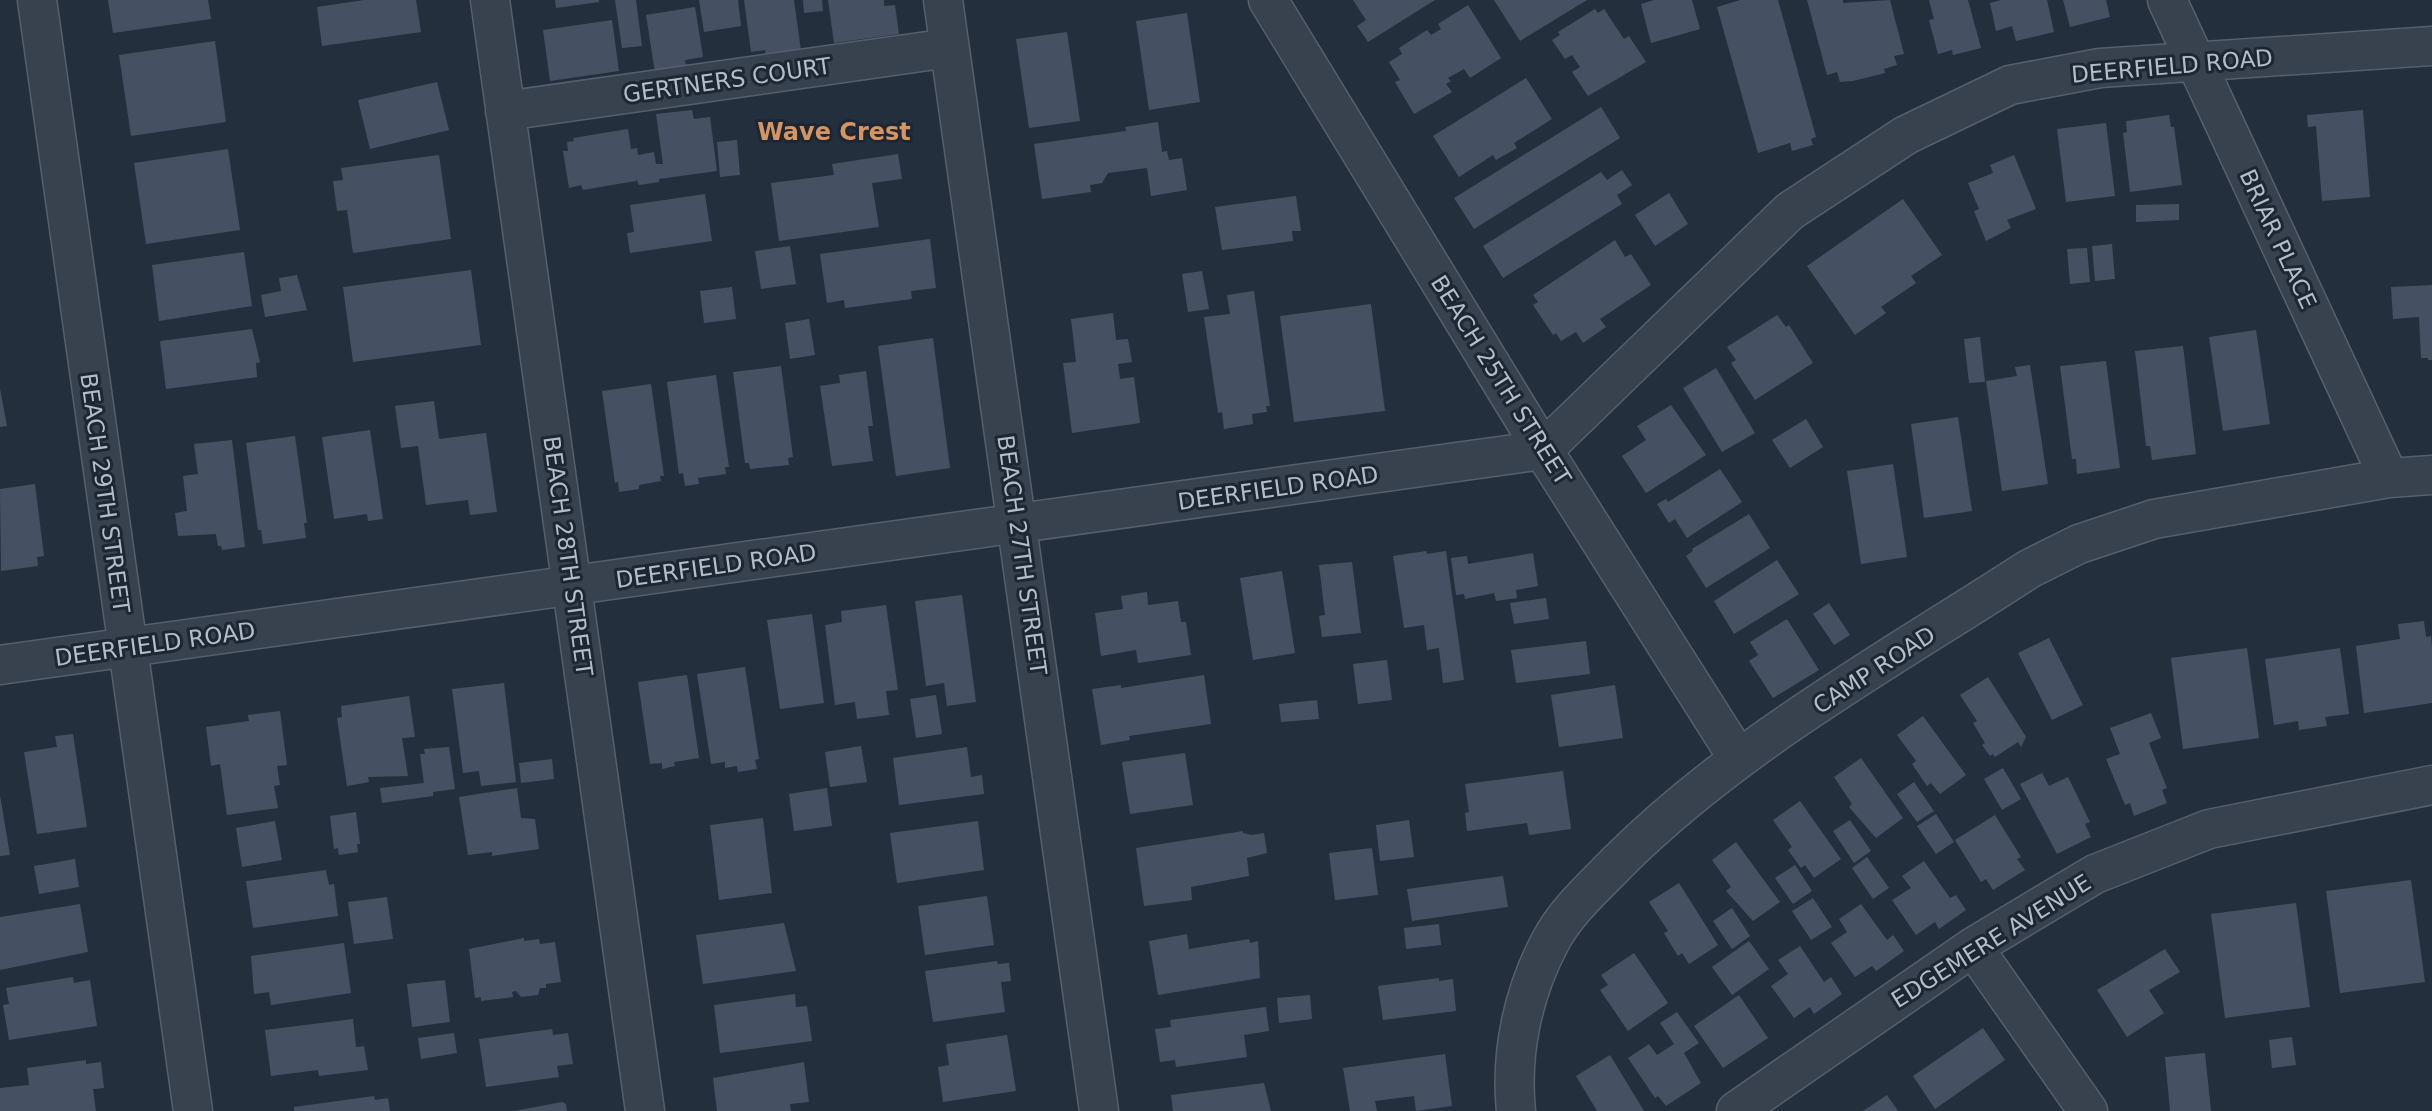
<svg xmlns="http://www.w3.org/2000/svg" width="2432" height="1111" font-family="'DejaVu Sans',sans-serif">
<style>
.building{fill:#455162}
.lines{fill:none;stroke-linecap:round;stroke-linejoin:round}
.street-casing{stroke:#565f6c;stroke-width:41}
.street{stroke:#38414e;stroke-width:38}
.labels{text-anchor:middle;dominant-baseline:central;stroke-width:6;stroke-linejoin:round;paint-order:stroke}
.street-label{font-size:23px;fill:#b4bcc9;stroke:#1d2633}
.neighbourhood-label{font-size:24px;font-weight:bold;fill:#d59563;stroke:#1d2633}
</style>
<rect width="100%" height="100%" fill="#242f3e"/>
<path class="building" d="M108 0H208L211 19 113 33Z
M364 0H416L421 32 322 46 317 7Z
M555 0H599V2L556 8Z
M615 0H636L642 46 622 48Z
M699 0H738L741 26 704 32Z
M744 0H794L802 58 767 63 765 50 751 52Z
M803 0H822L823 11 804 13Z
M828 0H884V6L895 5 899 34 834 43Z
M1353 0H1435L1368 42 1357 26 1366 20Z
M1494 0H1587L1520 41Z
M1654 0H1692L1700 29 1651 43 1641 4Z
M1740 0H1778L1816 137 1811 139 1813 145 1792 151 1790 143 1758 153 1717 7Z
M1807 0H1843V3L1890 0 1904 54 1894 56 1897 65 1884 69 1885 73 1853 81 1840 82 1837 72 1827 75Z
M1929 0H1968L1981 48 1953 55 1952 50 1938 54 1929 20 1934 19Z
M2001 0H2047L2054 32 2016 41 2012 26 1996 31 1990 3Z
M2063 0H2106L2110 17 2070 27Z
M1468 5 1501 58 1470 78 1464 69 1448 78 1451 81 1446 84 1452 92 1414 114 1395 82 1400 80 1389 62 1402 54 1399 48 1427 30 1431 35 1441 29 1438 24Z
M695 7 703 57 685 60 687 74 656 79 646 15Z
M1595 9 1598 13 1604 9 1624 39 1629 36 1646 62 1588 96 1572 72 1580 67 1572 55 1565 59 1552 40 1560 35 1558 32Z
M1187 13 1200 102 1149 110 1136 21Z
M612 20 619 71 550 81 543 30Z
M1067 32 1080 121 1029 128 1016 39Z
M215 41 226 122 131 136 119 55Z
M1526 78 1552 119 1514 143 1517 148 1496 160 1493 155 1459 177 1433 136Z
M437 82 449 130 370 149 358 100Z
M1601 107 1620 138 1474 229 1454 198Z
M692 110 694 119 710 117 717 171 659 179V182L639 185 636 179V181L583 190 581 185 569 188 563 151H568L567 142 574 141 573 138 628 129 631 149 637 148 638 155 654 152 656 164H663L656 114Z
M2363 110 2370 197 2322 201 2316 126 2308 127 2307 115Z
M2169 115 2171 127H2174L2182 185 2130 192 2123 133 2127 132 2126 121Z
M1158 122 1162 152 1167 151 1169 160 1182 158 1187 190 1151 196 1147 168 1108 173 1102 183 1090 185 1091 192 1042 199 1034 144 1126 131 1125 127Z
M2106 123 2115 196 2066 202 2057 129Z
M737 140 740 175 720 177 717 142Z
M228 149 240 230 146 244 134 163Z
M898 154 902 179 872 183 879 227 779 241 771 183 834 175 832 164Z
M439 155 451 239 353 253 347 210 337 211 333 181 343 180 341 168Z
M2014 155 2036 209 2007 220 2011 228 1986 241 1974 211 1979 209 1968 183 1993 173 1990 165Z
M1622 170 1632 185 1617 195 1622 204 1503 278 1483 246 1601 172 1607 180Z
M1669 193 1688 224 1655 246 1635 215Z
M705 194 712 241 630 253 627 233 634 232 630 205Z
M1296 196 1301 231H1292L1293 241 1222 250 1215 207Z
M1903 199 1942 255 1911 276 1916 283 1881 307 1886 313 1855 335 1807 266Z
M2179 204V220L2136 222V205Z
M930 239 936 288 911 291 912 299 845 308 844 300 827 303 820 254Z
M1615 240 1625 257 1631 254 1651 285 1600 319 1606 327 1583 343 1576 332 1561 341 1556 333 1553 335 1533 305 1538 302 1533 295Z
M2112 244 2115 279 2095 281 2092 246Z
M790 246 796 284 761 289 755 251Z
M2087 248 2090 282 2070 284 2067 249Z
M244 252 252 306 159 321 152 265Z
M471 270 481 345 353 362 343 287Z
M1202 271 1209 309 1188 312 1182 274Z
M297 275 307 310 265 317 261 295 281 291 279 278Z
M2432 285V360H2428V358H2421L2419 317 2393 319 2391 287Z
M732 287 736 319 704 323 700 291Z
M1254 291 1270 406H1266L1267 412 1252 414 1253 424 1224 429 1222 412 1218 413 1204 317 1230 314 1227 295Z
M1371 304 1385 411 1294 422 1280 316Z
M1113 313 1116 340 1128 339 1132 362 1118 364 1120 379 1134 377 1140 423 1072 433 1063 363 1076 362 1071 319Z
M1777 315 1786 327 1789 325 1813 363 1755 400 1731 363 1736 360 1727 347Z
M809 319 815 355 790 359 785 323Z
M252 329 260 362 256 363 257 377 166 389 160 341Z
M2256 330 2270 424 2223 431 2209 337Z
M1980 337 1985 382 1969 383 1964 339Z
M933 338 950 468 896 476 878 346Z
M2183 346 2196 454 2152 460 2150 446H2146L2135 351Z
M2106 361 2120 468 2077 474 2076 459H2072L2060 366Z
M2030 365 2048 484 2002 491 1986 381 2017 376 2015 367Z
M781 366 793 457 788 458 789 465 750 469 749 463H745L733 372Z
M1716 368 1755 433 1722 452 1683 388Z
M866 371 873 426H868L873 461 832 466 820 386 840 383 839 375Z
M716 375 729 467H725L726 474 698 478 699 484 685 486 683 473 679 474 667 382Z
M651 384 664 476H660L661 481 639 485V489L619 492 618 482 615 483 602 391Z
M0 389 7 426 0 427Z
M434 401 439 439 486 433 497 512 470 515 468 500 426 505 418 446 401 448 395 406Z
M1671 405 1706 455 1646 493 1622 456 1646 440 1637 426Z
M1958 417 1972 511 1924 518 1911 424Z
M1806 419 1823 447 1790 468 1772 440Z
M370 430 383 519 368 521 367 514 334 519 322 437Z
M295 436 307 523H304L306 538 263 544 261 530H258L246 443Z
M232 440 245 547 222 550 221 546H218L216 534 178 536 175 513 187 511 183 476 198 474 194 444Z
M1893 464 1907 557 1861 564 1847 471Z
M1720 469 1742 502 1687 538 1675 519 1669 523 1657 504 1666 499 1668 502Z
M35 484 44 556 37 557 38 566 1 571 0 489Z
M1749 514 1770 548 1706 588 1686 556 1693 551 1692 549Z
M1426 551 1427 554 1446 551 1464 680 1443 683 1439 648 1427 650 1424 625 1404 628 1393 556Z
M1533 553 1538 586 1516 590 1517 598 1496 601 1494 593 1465 599 1464 594 1456 595 1451 558 1467 556 1468 564Z
M1777 560 1799 594 1734 634 1714 601Z
M1352 562 1361 633 1322 637 1319 616 1325 615 1319 565Z
M1282 571 1295 653 1253 660 1240 578Z
M1147 592 1148 605 1178 601 1181 622H1186L1191 655 1138 663 1136 650 1101 656 1095 613 1123 609 1121 596Z
M962 595 976 702 947 706 944 683 926 686 915 601Z
M1546 598 1549 619 1514 624 1510 603Z
M1829 603 1850 635 1834 645 1813 614Z
M886 605 898 690 886 691 889 715 857 719 855 702 835 705 825 625 842 622 841 611Z
M812 614 824 703 780 709 767 620Z
M1787 619 1819 670 1773 698 1749 661 1758 655 1750 642Z
M2424 621 2426 637 2431 636 2432 647V703L2364 713 2356 646 2400 639 2398 624Z
M2049 638 2083 705 2052 720 2018 653Z
M1586 641 1590 674 1516 683 1511 650Z
M2247 648 2259 738 2183 749 2171 658Z
M2340 648 2349 714 2325 717 2327 726 2299 730 2298 721 2274 725 2265 659Z
M1387 660 1392 700 1358 704 1353 664Z
M745 667 759 759 755 760 757 769 738 772 737 766 725 768V762L711 764 697 674Z
M687 675 699 758 674 762 675 766 662 769V763L650 764 638 682Z
M1204 675 1211 724 1129 736 1130 740 1101 745 1092 689 1121 685V688Z
M1988 677 2026 737 2021 747 2018 742 1995 757 1993 754 1990 756 1982 745 1985 743 1973 723 1977 721 1960 695Z
M504 683 516 782 481 786 479 771 463 773 452 689Z
M1615 685 1623 738 1559 747 1551 695Z
M936 695 942 734 916 738 910 699Z
M409 696 415 737 402 738 408 776 368 777 369 782 347 786 337 718 342 717 341 706Z
M1317 700 1319 719 1281 722 1279 704Z
M280 711 287 765 277 766 280 785 274 786 278 808 227 815 220 764 211 766 206 727 249 721 248 715Z
M2151 713 2161 738 2149 743 2167 788 2162 790 2167 803 2134 816 2130 803 2125 805 2106 759 2120 754 2110 728Z
M1923 716 1966 775 1940 794 1931 783 1927 786 1912 764 1916 761 1897 735Z
M73 734 87 827 37 834 24 752 57 747 55 736Z
M861 746 867 782 830 787 825 752Z
M449 747 455 789 433 792V796L382 803 380 788 424 783 420 754H425L424 749Z
M967 747 971 777 982 775 984 794 899 805 893 758Z
M1185 753 1193 805 1130 814 1122 762Z
M1861 758 1903 818 1876 838 1849 807 1852 804 1834 777Z
M552 759 554 779 521 783 519 763Z
M2003 768 2021 799 2002 810 1984 779Z
M1563 771 1571 829 1529 835 1527 823 1467 831 1465 813 1469 812 1465 784Z
M2042 773 2049 786 2068 777 2090 822 2085 824 2091 837 2057 854 2020 784Z
M1914 782 1934 811 1917 822 1897 794Z
M517 788 521 818 535 819 539 849 492 856V852L468 855 459 797Z
M827 788 832 826 794 831 789 794Z
M0 795 10 855 0 856Z
M1800 801 1841 859 1814 878 1805 865 1801 868 1788 850 1792 847 1773 820Z
M356 812 360 844H357L358 852 339 855 338 848 334 849 330 816Z
M1936 814 1954 842 1936 854 1917 826Z
M1995 815 2021 857 2017 859 2025 870 1993 890 1986 879 1981 882 1955 840Z
M763 818 772 893 719 900 710 825Z
M1409 820 1414 857 1380 861 1376 825Z
M1850 820 1871 851 1854 863 1833 831Z
M275 821 282 860 242 867 236 828Z
M978 821 984 870 897 883 890 833Z
M1243 831V833L1252 835 1264 833 1267 853 1247 858 1249 876 1191 887 1192 900 1144 906 1136 848Z
M1736 842 1780 902 1753 921 1726 891 1731 887 1712 860Z
M1372 848 1378 895 1335 900 1329 853Z
M1867 857 1889 888 1873 899 1852 868Z
M75 859 79 887 39 894 34 866Z
M1924 861 1950 898 1956 895 1966 910 1939 929 1935 922 1916 935 1892 900 1911 888 1902 876Z
M1795 865 1812 891 1793 904 1775 878Z
M326 870 329 885 334 884 338 916 253 928 246 881Z
M1503 876 1508 907 1412 921 1407 889Z
M2411 880 2425 982 2340 993 2326 891Z
M1679 883 1718 945 1689 964 1682 953 1678 956 1664 933 1668 931 1649 902Z
M987 896 994 945 925 955 918 906Z
M387 897 393 939 354 944 348 902Z
M1813 898 1832 927 1811 940 1792 911Z
M2296 903 2310 1007 2225 1018 2211 914Z
M80 904 88 952 0 970V917Z
M1861 904 1887 940 1893 935 1904 951 1876 971 1872 966 1855 977 1831 943 1847 932 1839 919Z
M1732 908 1750 936 1732 949 1713 921Z
M784 923 796 971 703 984 696 935Z
M1439 924 1441 945 1406 949 1404 928Z
M1187 934 1189 949 1249 939 1250 943 1258 941 1260 978 1158 995 1149 941Z
M524 938V941L539 939 540 944 555 942 561 982 546 984V988H540L538 995 521 997 516 991 512 992 513 997 481 1001V997L475 998 469 949Z
M1749 941 1769 969 1732 995 1712 967Z
M344 943 351 993 271 1005 269 992 254 994 251 956Z
M1800 946 1824 982 1831 977 1842 994 1814 1014 1810 1007 1794 1018 1771 986 1788 974 1778 960Z
M2165 949 2180 972 2149 990 2164 1013 2127 1037 2097 990Z
M1634 953 1668 1003 1628 1031 1600 990 1608 985 1601 975Z
M997 961 998 964 1009 963 1011 981 1001 982 1005 1012 933 1022 925 971Z
M73 977 74 983 90 980 97 1026 9 1040 3 1005 9 1004 6 988Z
M1439 978V981L1453 979 1456 1011 1383 1020 1378 986Z
M445 980 450 1022 412 1027 407 984Z
M795 994 796 1007 807 1006 812 1041 720 1053 714 1005Z
M1310 995 1312 1019 1279 1023 1277 998Z
M1739 995 1768 1038 1723 1068 1694 1026Z
M1266 1007 1269 1031 1244 1035 1247 1057 1176 1067 1175 1060 1160 1062 1155 1029 1171 1027 1170 1020Z
M1677 1012 1699 1043 1684 1053 1701 1083 1666 1106 1658 1096 1655 1098 1628 1058 1649 1044 1657 1055 1674 1044 1660 1023Z
M353 1019 356 1047 364 1046 368 1070 319 1076 318 1070 271 1076 265 1030Z
M1983 1028 2005 1060 1935 1109 1913 1076Z
M552 1029 553 1035 568 1033 573 1064 557 1066 559 1077 486 1087 479 1039Z
M454 1033 457 1053 421 1059 418 1038Z
M1007 1035 1016 1091 943 1102 938 1067 949 1065 946 1044Z
M2292 1037 2296 1065 2272 1068 2269 1040Z
M2205 1053 2211 1111H2170L2165 1057Z
M1445 1054 1452 1106 1416 1111 1414 1096 1375 1101 1377 1111H1350L1343 1068Z
M1610 1055 1644 1111H1597L1576 1076Z
M86 1060V1064L101 1062 104 1088 93 1089 96 1111H0V1088L29 1085 27 1068Z
M804 1062 809 1102 790 1104 791 1111H717L713 1078Z
M1264 1083 1271 1111H1173L1171 1095Z
M1887 1095 1898 1111H1863Z
M374 1096 375 1100 388 1098 390 1111H294V1107Z
M562 1102 566 1104 567 1111H514Z"/>
<g class="lines">
<g class="street-casing">
<path id="street" d="M37 0 193 1111
M490 0 645 1111
M943 0 1099 1111
M1268 0 1543 450 1738 758
M2167 0 2389 478
M505 111 949 48
M0 665 1543 450 1790 211 1906 135 2010 85 2100 68 2432 46
M1973 947 2088 1111
M1516 1111C1510 1053 1523 993 1550 942 1566 911 1595 886 1619 861 1738 743 1889 660 2029 569L2079 544 2154 519 2389 478 2432 475
M1736 1111 1973 947 2095 874 2209 829 2432 785"/>
</g>
<use href="#street" class="street"/>
</g>
<g class="labels">
<g class="street-label">
<text transform="translate(2172 66) rotate(-5)">DEERFIELD ROAD</text>
<text transform="translate(727 80) rotate(-8)">GERTNERS COURT</text>
<text transform="translate(2278 239) rotate(65)">BRIAR PLACE</text>
<text transform="translate(1501 380) rotate(58)">BEACH 25TH STREET</text>
<text transform="translate(1278 488) rotate(-8)">DEERFIELD ROAD</text>
<text transform="translate(105 493) rotate(82)">BEACH 29TH STREET</text>
<text transform="translate(1022 555) rotate(82)">BEACH 27TH STREET</text>
<text transform="translate(568 556) rotate(82)">BEACH 28TH STREET</text>
<text transform="translate(716 566) rotate(-8)">DEERFIELD ROAD</text>
<text transform="translate(155 644) rotate(-8)">DEERFIELD ROAD</text>
<text transform="translate(1874 670) rotate(-33)">CAMP ROAD</text>
<text transform="translate(1991 941) rotate(-32)">EDGEMERE AVENUE</text>
</g>
<g class="neighbourhood-label">
<text x="834" y="132">Wave Crest</text>
</g>
</g>
</svg>
